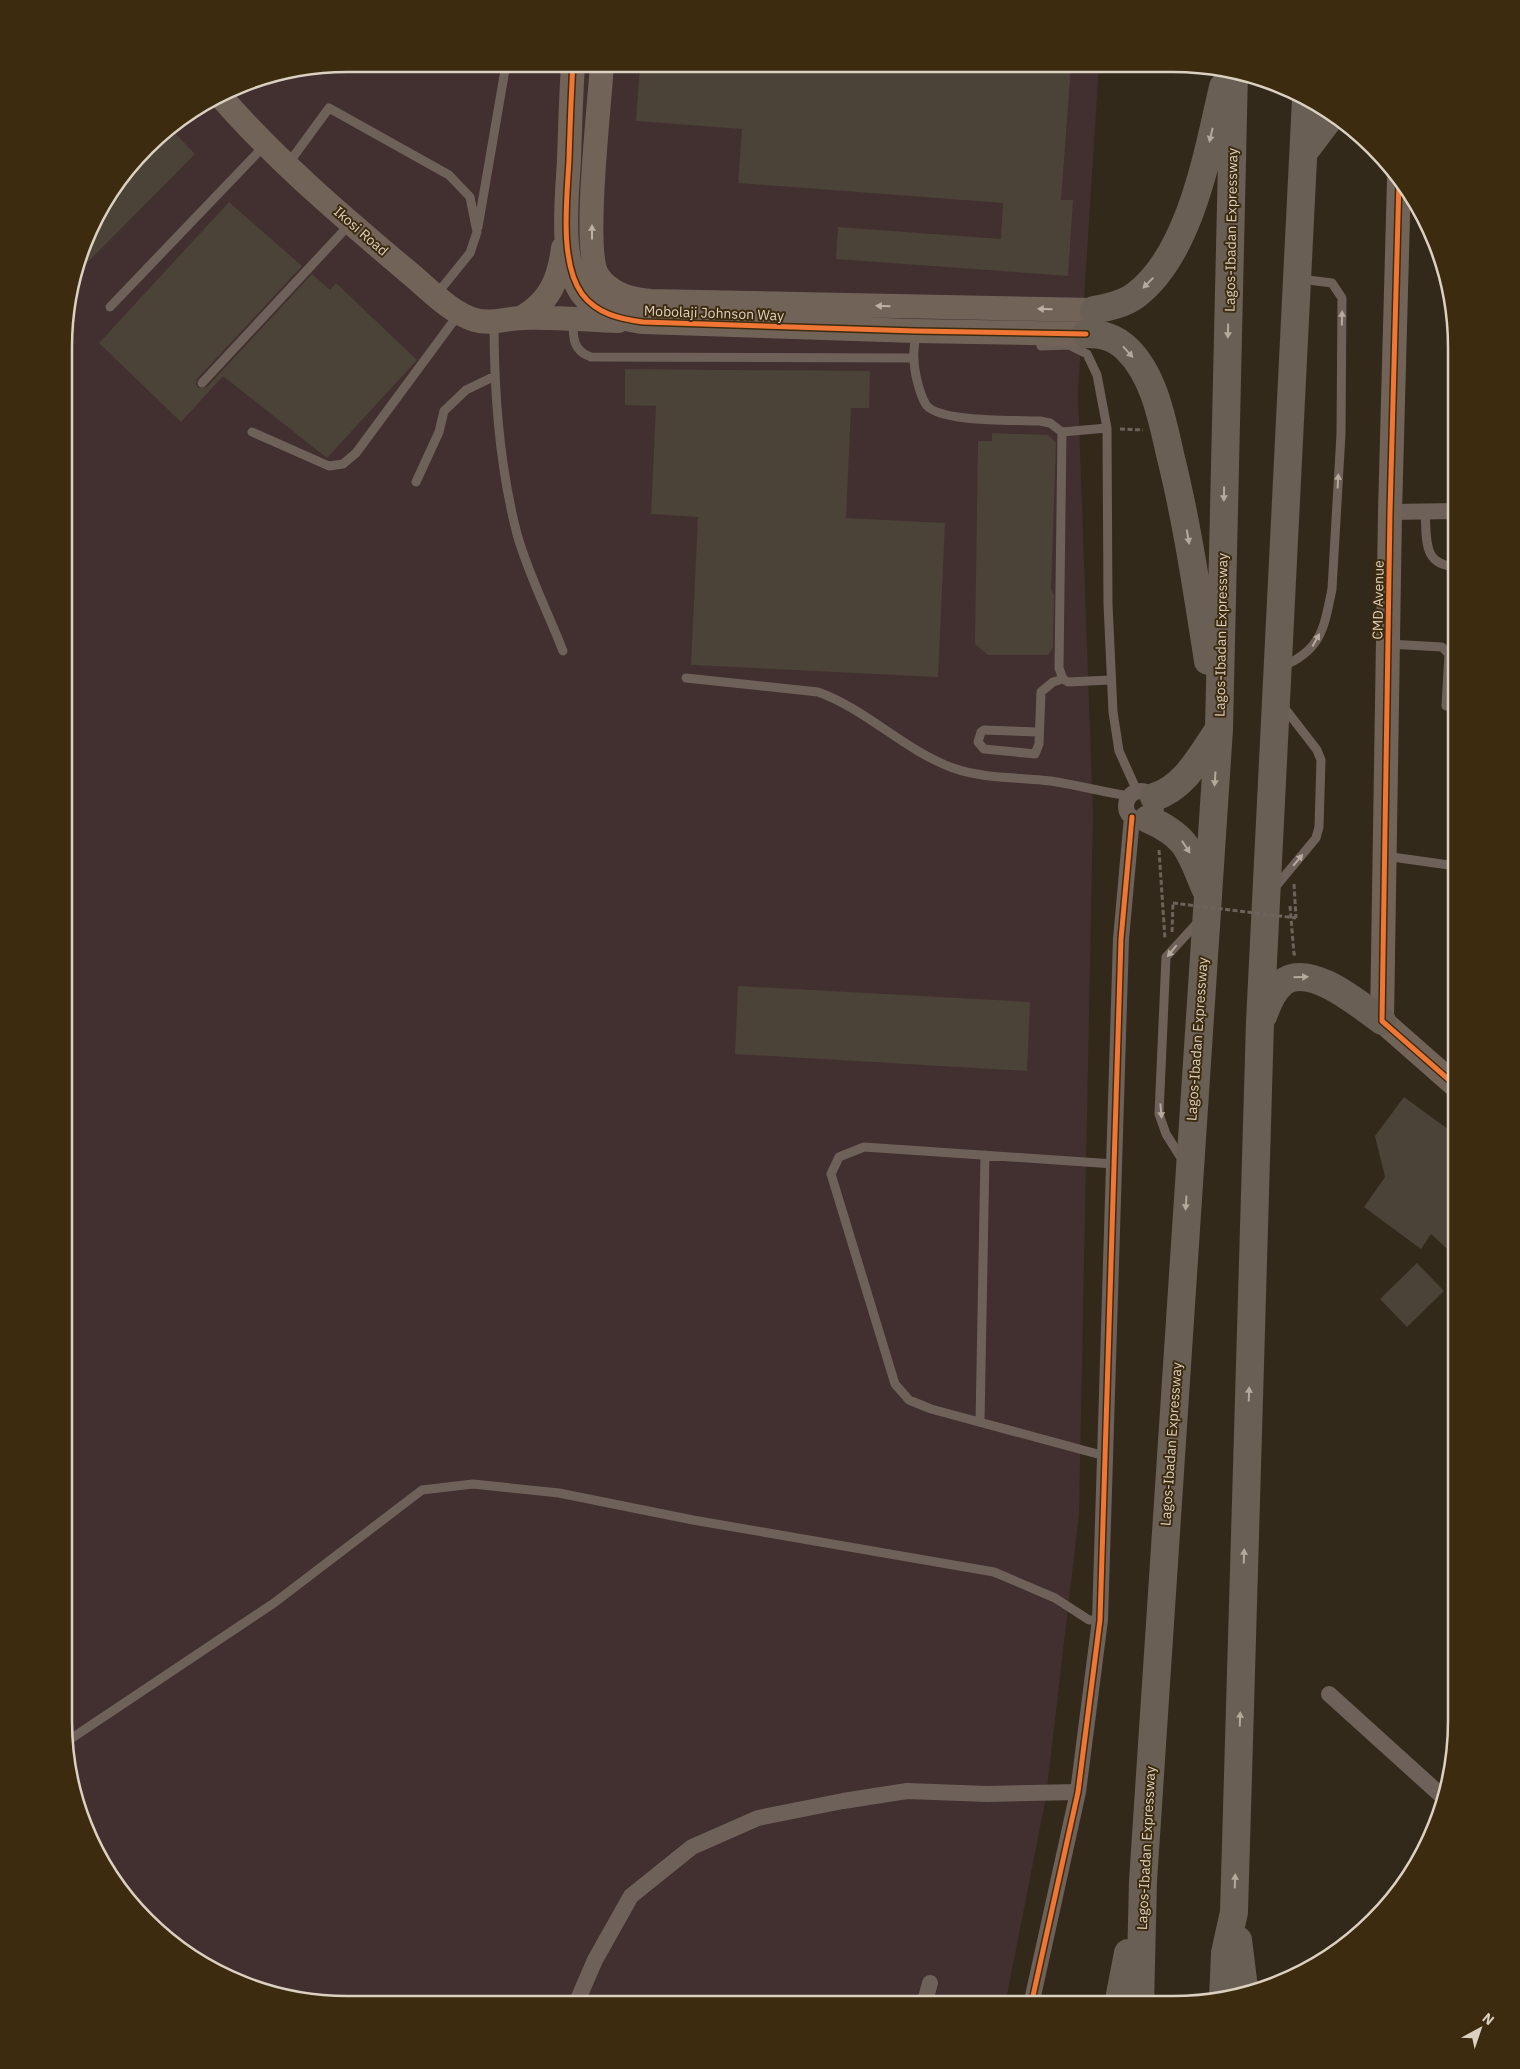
<svg xmlns="http://www.w3.org/2000/svg" width="1520" height="2069" font-family="'IBM Plex Sans',sans-serif">
<style>
.industrial{fill:#422f2f}
.building{fill:#4b4337}
.lines{fill:none;stroke-linecap:round;stroke-linejoin:round}
.path{stroke:#6e635b;stroke-width:3;stroke-dasharray:5 2.5;stroke-linecap:butt}
.lane{stroke:#6e615a;stroke-width:9}
.street{stroke:#6e615a;stroke-width:16}
.secondary{stroke:#726359;stroke-width:24}
.highway{stroke:#695f55;stroke-width:28}
.path-bridge{stroke:#6e635b;stroke-width:3;stroke-dasharray:5 2.5;stroke-linecap:butt}
.cycleway-casing{stroke:#3d2b0f;stroke-width:8}
.cycleway{stroke:#f07635;stroke-width:5}
.oneway{fill:#b4a99b}
.oneway2{fill:#bcb0a2}
.oneway3{fill:#b6aa9d}
.labels{text-anchor:middle;dominant-baseline:central;stroke-width:4;stroke-linejoin:round;paint-order:stroke}
.street-label{font-size:14px;fill:#dcd1c1;stroke:#3d2b0f}
.rim{fill:none;stroke:#dcd1c1;stroke-width:2.5}
</style>
<rect width="100%" height="100%" fill="#32291a"/>
<path class="industrial" d="M348 64 1099 66 1078 393 1093 816 1079 1514 1046 1797 1005 2005 311 2003 256 1990 190 1957 134 1909 93 1847 73 1795 64 1722 66 310 102 206 161 134 256 79Z"/>
<path class="building" d="M640 65 1071 66 1061 200H1073L1068 276 836 259 838 227 1001 239 1003 203 738 183 742 129 636 121Z
M170 128 195 154 79 271 102 206 161 134Z
M229 202 302 266 197 379 196 384 198 388 207 387 312 274 330 290 336 283 417 360 327 458 223 376 181 422 99 343Z
M625 369 870 371 869 408H851L846 518 945 523 938 677 691 665 698 517 651 514 656 406 625 405Z
M992 433 1048 435 1056 443 1051 589 1054 595 1053 648 1048 655H988L975 644 978 441H992Z
M738 986 1030 1002 1027 1071 735 1054Z
M1404 1097 1456 1135V1257L1431 1234 1421 1249 1364 1207 1385 1177 1375 1136Z
M1417 1263 1444 1291 1407 1327 1380 1299Z"/>
<g class="lines">
<path class="path" d="M1120 429 1143 430
M1159 850 1165 939
M1294 884 1296 918
M1290 906 1294 954 1297 955
M1172 932 1173 903"/>
<path class="lane" d="M288 164 329 108 449 175 470 197 477 232 470 253 436 295
M478 227 506 64
M110 307 265 145
M573 319C573 336 572 351 591 357L913 358
M494 322C494 393 499 465 517 534 528 574 548 612 563 651
M915 332C916 341 913 349 914 358 914 371 919 392 925 403 934 423 1018 420 1040 421L1050 423 1062 432 1059 668 1063 679 1068 682 1110 680
M1041 346 1069 345 1087 354 1097 375 1107 428 1108 604 1113 712 1119 751 1137 791
M202 383 350 224
M252 432 329 466 343 464 356 453 458 315
M1062 432 1107 428
M416 482 439 432 444 411 466 390 495 376
M1425 512C1427 538 1422 566 1456 566
M1388 644 1442 647 1449 654 1446 706
M1281 667C1321 651 1324 629 1332 589L1341 434 1342 298 1332 283 1300 279
M686 678 818 692C866 709 904 750 953 768 984 779 1019 777 1051 781 1077 785 1103 792 1129 796
M1039 732 984 730 981 732 978 742 984 749 1035 754 1039 744 1041 692 1053 682 1063 679
M1385 856 1456 866
M1273 890 1316 838 1319 827 1321 760 1317 750 1283 706
M1183 1161 1166 1134 1159 1114 1166 957 1199 921
M980 1422 985 1155
M1105 1456 931 1409 909 1400 895 1384 831 1174 839 1157 864 1147 1114 1164
M66 1742 274 1603 422 1490 473 1484 559 1493 693 1520 994 1572 1055 1598 1089 1620H1100"/>
<path class="street" d="M1390 512 1456 511
M1126 806a15 15 0 1 1 30 0a15 15 0 1 1-30 0Z
M1329 1694 1444 1798
M576 2004 595 1960 631 1896 692 1847 758 1818 843 1801 907 1791 987 1794 1078 1792
M924 2005 930 1983
M1031 2005 1078 1792 1100 1620 1121 939 1132 817"/>
<path class="secondary" d="M573 64C571 96 570 128 569 160 567 198 559 262 582 294 597 314 620 319 643 322L915 331 1086 334
M602 64C600 102 582 251 598 276 610 294 631 299 651 301L1094 310
M222 98C278 162 343 217 407 271 428 288 449 312 475 320 491 325 507 318 523 318 555 317 587 320 618 321
M1399 180 1390 512 1382 1021 1456 1086
M521 318C550 302 559 279 563 248"/>
<path class="highway" d="M1304 152 1332 115
M1094 310C1109 307 1124 304 1136 295 1191 253 1208 151 1223 87
M1086 334C1102 334 1115 337 1127 349 1154 375 1162 419 1170 454 1187 522 1197 591 1208 661
M1154 797C1184 788 1200 757 1217 732
M1148 819C1188 837 1189 850 1205 888
M1263 1016C1268 1004 1272 992 1282 983 1309 961 1360 1005 1382 1021
M1238 1940 1245 1996
M1223 1999 1225 1953 1234 1912 1260 1022 1306 99
M1118 2005 1128 1953
M1140 2005 1143 1881 1219 729 1234 73"/>
<path class="path-bridge" d="M1173 903 1296 918"/>
<g class="cycleway-casing">
<path id="cycleway" d="M573 64C571 96 570 128 569 160 567 198 559 262 582 294 597 314 620 319 643 322L915 331 1086 334
M1399 180 1390 512 1382 1021 1456 1086
M1031 2005 1078 1792 1100 1620 1121 939 1132 817"/>
</g>
<use href="#cycleway" class="cycleway"/>
</g>
<defs><path id="oneway-solid" d="M-6-.8H1V-3.2L6.5 0L1 3.2V.8H-6Z" transform="scale(1.25)"/></defs>
<g class="oneway">
<use href="#oneway-solid" transform="translate(1211 135) rotate(103)"/>
<use href="#oneway-solid" transform="translate(1148 283) rotate(135)"/>
<use href="#oneway-solid" transform="translate(1228 331) rotate(91)"/>
<use href="#oneway-solid" transform="translate(1128 352) rotate(48)"/>
<use href="#oneway-solid" transform="translate(1224 494) rotate(91)"/>
<use href="#oneway-solid" transform="translate(1188 537) rotate(81)"/>
<use href="#oneway-solid" transform="translate(1215 779) rotate(94)"/>
<use href="#oneway-solid" transform="translate(1186 847) rotate(57)"/>
<use href="#oneway-solid" transform="translate(1301 977) rotate(-2)"/>
<use href="#oneway-solid" transform="translate(1186 1203) rotate(94)"/>
<use href="#oneway-solid" transform="translate(1249 1394) rotate(-88)"/>
<use href="#oneway-solid" transform="translate(1244 1556) rotate(-88)"/>
<use href="#oneway-solid" transform="translate(1240 1719) rotate(-88)"/>
<use href="#oneway-solid" transform="translate(1235 1881) rotate(-88)"/>
</g>
<g class="oneway2">
<use href="#oneway-solid" transform="translate(592 232) rotate(-90)"/>
<use href="#oneway-solid" transform="translate(883 306) rotate(-179)"/>
<use href="#oneway-solid" transform="translate(1045 309) rotate(-179)"/>
</g>
<g class="oneway3">
<use href="#oneway-solid" transform="translate(1342 318) rotate(-89)"/>
<use href="#oneway-solid" transform="translate(1338 481) rotate(-87)"/>
<use href="#oneway-solid" transform="translate(1316 640) rotate(-61)"/>
<use href="#oneway-solid" transform="translate(1298 860) rotate(-50)"/>
<use href="#oneway-solid" transform="translate(1172 951) rotate(129)"/>
<use href="#oneway-solid" transform="translate(1161 1111) rotate(85)"/>
</g>
<g class="labels">
<g class="street-label">
<text transform="translate(1231 230) rotate(-89)">Lagos-Ibadan Expressway</text>
<text transform="translate(361 231) rotate(41)">Ikosi Road</text>
<text transform="translate(714 313) rotate(2)">Mobolaji Johnson Way</text>
<text transform="translate(1378 600) rotate(-89)">CMD Avenue</text>
<text transform="translate(1221 635) rotate(-89)">Lagos-Ibadan Expressway</text>
<text transform="translate(1197 1039) rotate(-86)">Lagos-Ibadan Expressway</text>
<text transform="translate(1171 1444) rotate(-86)">Lagos-Ibadan Expressway</text>
<text transform="translate(1146 1848) rotate(-87)">Lagos-Ibadan Expressway</text>
</g>
</g>
<path d="M0 0H1520V2069H0ZM347 72H1173A275 275 0 0 1 1448 347V1721A275 275 0 0 1 1173 1996H347A275 275 0 0 1 72 1721V347A275 275 0 0 1 347 72Z" fill="#3d2b0f" fill-rule="evenodd"/>
<path class="rim" d="M347 72H1173A275 275 0 0 1 1448 347V1721A275 275 0 0 1 1173 1996H347A275 275 0 0 1 72 1721V347A275 275 0 0 1 347 72Z"/>
<g transform="translate(1480 2029) rotate(40)" stroke="#3d2b0f" stroke-width="4" paint-order="stroke">
<path d="M0-4L9 19L0 12L-9 19Z" fill="#dcd1c1"/>
<text y="-8" font-size="14" font-weight="bold" text-anchor="middle" fill="#dcd1c1">N</text>
</g>
</svg>
